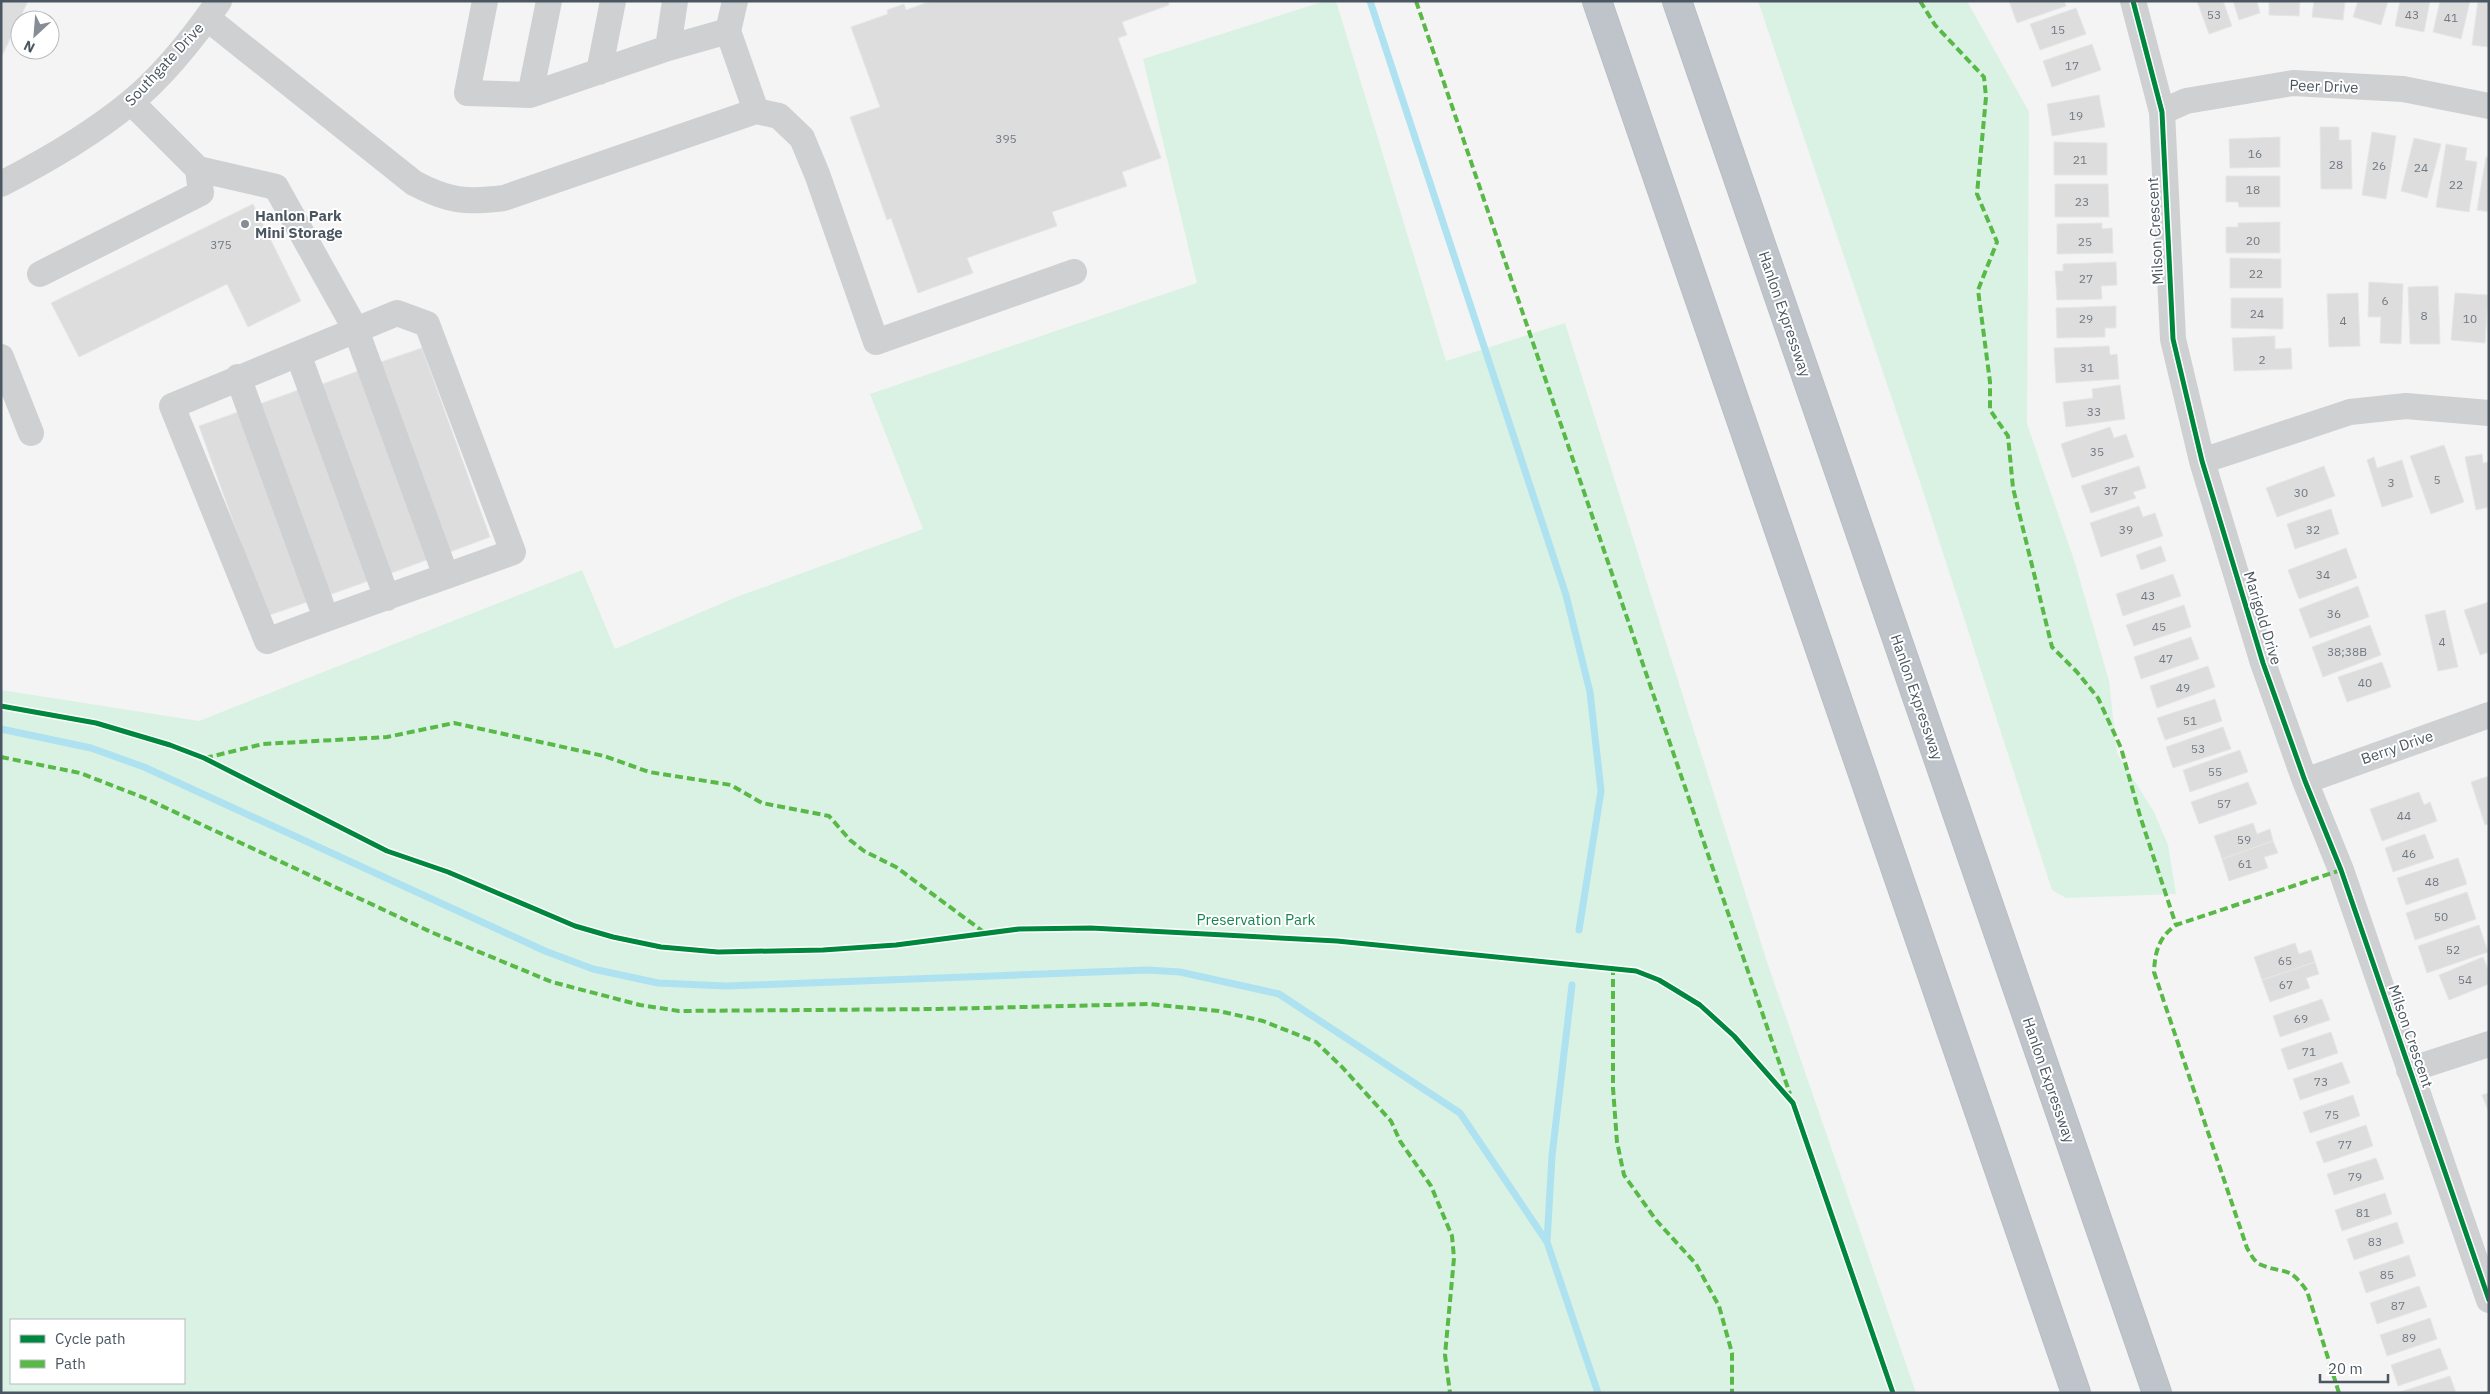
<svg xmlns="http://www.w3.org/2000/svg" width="2490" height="1394" font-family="'IBM Plex Sans',sans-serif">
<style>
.green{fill:#d9f2e3;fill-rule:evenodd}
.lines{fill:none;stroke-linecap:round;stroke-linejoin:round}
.stream{stroke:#aee2f0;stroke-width:7}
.building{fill:#ddddde;stroke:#e5e6e7}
.highway-casing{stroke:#b9bec3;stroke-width:30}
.minor{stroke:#ced0d2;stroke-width:26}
.highway{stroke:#bec4c9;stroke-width:28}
.quiet{stroke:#58b947;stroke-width:4;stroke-dasharray:8 4;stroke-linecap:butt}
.cycleway-casing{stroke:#fff;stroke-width:8}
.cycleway{stroke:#00873e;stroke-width:5}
.poi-dot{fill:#868d94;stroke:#fff;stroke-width:2}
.labels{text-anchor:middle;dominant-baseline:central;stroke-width:4;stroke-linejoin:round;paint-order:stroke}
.number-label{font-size:12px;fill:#707881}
.street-label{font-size:15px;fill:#4a5661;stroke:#fff}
.poi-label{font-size:15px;font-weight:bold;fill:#4a5661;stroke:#fff;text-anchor:start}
.park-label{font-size:15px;fill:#17864f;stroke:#fff}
</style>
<rect width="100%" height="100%" fill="#f4f4f4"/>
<path class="green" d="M1325 1H1336L1446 361 1565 323 1768 965 1916 1393H1V690L199 721 582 570 615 649 739 596 923 529 870 394 1197 283 1143 59ZM11 1320H184V1383H11Z
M1758 1H1967L2029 112 2027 424 2075 563 2109 681 2117 753 2154 812 2168 845 2176 894 2066 898 2052 890 1922 488Z"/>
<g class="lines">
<path class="stream" d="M1370 1 1566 595 1590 692 1601 791 1579 930
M1 729 91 748 144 767 545 951 593 969 658 983 727 986 1147 970 1180 972 1279 994 1460 1113 1547 1242 1598 1393
M1547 1242 1552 1156 1572 985"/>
</g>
<path class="building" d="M1 1H28L1 58Z
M931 1H1168L1169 5 1122 22 1127 35 1118 38 1161 158 1122 172 1127 186 1052 212 1057 226 967 258 973 273 918 293 891 218 887 220 850 117 880 107 851 27 888 14 887 10 904 4 906 10Z
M2009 1H2064L2066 6 2017 23Z
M2197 1H2223L2232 26 2209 34Z
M2233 1H2257L2260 13 2239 20Z
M2269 1H2300L2299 16 2269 15Z
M2314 1H2345L2343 20 2312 17Z
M2358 1H2388L2381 25 2353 17Z
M2400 1H2430L2424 32 2395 26Z
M2440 1H2470L2461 39 2433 32Z
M2478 1H2489V47L2472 45Z
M2076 8 2086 34 2040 50 2030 24Z
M2092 44 2101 70 2052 87 2043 61Z
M2099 95 2105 127 2052 136 2047 104Z
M2320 127H2339V140H2351L2352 189H2321Z
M2372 132 2396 136 2386 199 2362 195Z
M2280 137V167L2230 168 2229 139Z
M2414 138 2441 144 2427 198 2401 191Z
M2054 142 2107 143V175H2054Z
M2446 144 2467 148 2465 160 2477 162 2469 212 2436 207Z
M2486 157H2489V212L2477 210Z
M2226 176H2280V207H2239L2238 202H2226Z
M2055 184H2108L2109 217H2055Z
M253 204 301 301 248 327 227 284 79 357 51 303Z
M2280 222V253H2226V227H2238V223Z
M2102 223V229L2112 228 2113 253 2057 254V224Z
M2230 258 2281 259V288H2230Z
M2116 262 2117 285 2101 286 2102 299 2057 300 2055 271H2063V264Z
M2369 282 2403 284 2401 344 2380 343 2381 317H2368Z
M2438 286 2440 344H2410L2408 287Z
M2358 293 2360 346 2329 347 2327 294Z
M2455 293 2488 295 2485 343 2451 340Z
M2231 298H2283V329L2231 328Z
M2116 306V328H2105V337L2057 338 2056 308Z
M2275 336V349L2291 348 2292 369 2234 371 2232 338Z
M2109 346 2110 355 2117 354 2119 379 2056 383 2054 348Z
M422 348 490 537 447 553 378 363Z
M361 370 429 559 386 575 317 386Z
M2120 385 2125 419 2066 427 2063 402 2093 398 2092 389Z
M301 389 371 580 326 596 257 405Z
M241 411 310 601 267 616 199 426Z
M2110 427 2114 438 2126 434 2134 457 2072 478 2061 444Z
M2444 445 2464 502 2431 514 2410 456Z
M2482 454 2483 463 2489 462V507L2476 510 2465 457Z
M2374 457 2377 468 2402 460 2413 497 2382 507 2367 460Z
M2139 466 2146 488 2133 492 2136 498 2091 513 2081 486Z
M2324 466 2335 496 2277 517 2266 488Z
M2139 506 2143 517 2155 513 2163 536 2101 557 2090 523Z
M2331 509 2339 534 2295 549 2287 524Z
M2161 546 2166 561 2141 570 2136 555Z
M2346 548 2357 578 2299 599 2288 570Z
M2173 574 2181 596 2123 616 2116 594Z
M2358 586 2369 617 2310 638 2299 609Z
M2489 602V652L2480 655 2464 610Z
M2184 605 2191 627 2134 646 2126 625Z
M2445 610 2458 667 2438 671 2425 615Z
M2370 625 2381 655 2323 677 2312 647Z
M2191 637 2199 659 2141 679 2134 657Z
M2382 662 2391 687 2347 702 2338 677Z
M2208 666 2215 687 2157 708 2150 686Z
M2215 699 2222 721 2165 740 2157 718Z
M2223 727 2231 749 2173 768 2166 747Z
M2240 750 2248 772 2190 792 2183 770Z
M2489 776V824L2485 825 2471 782Z
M2248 782 2257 804 2199 824 2191 802Z
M2419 792 2424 805 2430 802 2437 821 2382 841 2370 809Z
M2253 823 2257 834 2270 829 2273 841 2222 859 2214 836Z
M2425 834 2434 858 2393 872 2385 848Z
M2273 841 2278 853 2264 857 2268 868 2229 881 2222 859Z
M2458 858 2467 884 2406 905 2397 878Z
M2467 892 2476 919 2415 940 2406 913Z
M2479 925 2488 952 2427 973 2418 946Z
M2295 943 2299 954 2311 950 2315 962 2262 980 2254 957Z
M2483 957 2489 972V984L2449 1000 2439 975Z
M2315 962 2319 974 2306 978 2310 988 2270 1002 2262 980Z
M2322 999 2330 1020 2280 1037 2273 1016Z
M2331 1032 2338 1053 2288 1070 2281 1049Z
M2342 1062 2350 1083 2300 1100 2293 1079Z
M2489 1093V1113L2482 1095Z
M2353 1095 2360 1116 2310 1133 2303 1112Z
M2366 1125 2373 1146 2324 1163 2316 1142Z
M2376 1158 2384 1179 2334 1195 2327 1174Z
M2385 1193 2392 1214 2342 1231 2335 1210Z
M2397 1222 2404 1243 2354 1260 2347 1239Z
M2409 1255 2416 1276 2366 1293 2359 1272Z
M2419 1286 2427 1307 2377 1324 2370 1303Z
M2430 1318 2437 1339 2387 1356 2380 1335Z
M2440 1348 2448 1369 2398 1386 2391 1365Z
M2450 1376 2456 1393 2400 1392Z"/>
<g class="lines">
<g class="highway-casing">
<path id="highway" d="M1597 1 2076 1393
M1677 1 2157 1393"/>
</g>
<path class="minor" d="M485 1 467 93 530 95 549 1
M2133 1 2162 112 2173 339 2202 461 2263 663 2305 781 2341 870 2489 1300
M207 18 414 183C448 201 466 203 504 198L756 111
M728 31 756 111 779 116 802 138 817 174 876 342 1074 272
M668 48 675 1
M599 72 613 1
M530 95 668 48 728 31 735 1
M2162 112 2186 101 2293 83 2403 89 2489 106
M198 169 276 187 356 330 397 313 427 324 513 552C431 582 348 610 267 641L172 406 356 330 446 576
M1 184C46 161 91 135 131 102 164 75 194 37 219 1
M40 274 201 193 198 169 131 102
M298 354 387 598
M1 357 31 433
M238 377 326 618
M2202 461 2350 412 2406 406 2489 413
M2305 781 2489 715
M2409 1070 2489 1044"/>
<use href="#highway" class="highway"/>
<path class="quiet" d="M1416 1 1790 1094
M1920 1 1935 25 1984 77 1986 97 1977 194 1997 242 1978 290 1990 382V410L2008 436 2013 488 2052 647 2077 672 2098 698 2121 748 2140 816 2176 925
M1 757 80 773 147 799 431 932 552 982 640 1005 679 1011 938 1009 1149 1004 1219 1011 1263 1021 1316 1042 1342 1067 1391 1121 1400 1141 1431 1186 1452 1236 1454 1258 1445 1355 1450 1393
M205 758 263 744 387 737 454 723 604 756 649 772 731 785 762 803 829 816 850 840 864 851 896 867 985 933
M1613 967V1088L1617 1142 1624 1175 1656 1220 1696 1264 1719 1306 1732 1353V1393
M2339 1393 2307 1291C2288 1264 2284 1275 2259 1264 2254 1261 2250 1253 2247 1248L2154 972C2155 951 2159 937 2176 925L2341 870"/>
<g class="cycleway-casing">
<path id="cycleway" d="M2133 1 2162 112 2173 339 2202 461 2263 663 2305 781 2341 870 2489 1300
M1 706 96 723 170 745 204 758 387 851 448 872 575 926 613 937 661 947 718 952 823 950 896 945 1019 929 1091 928 1337 941 1636 971 1659 980 1700 1005 1734 1036 1793 1103 1893 1393"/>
</g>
<use href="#cycleway" class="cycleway"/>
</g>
<circle class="poi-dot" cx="245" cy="224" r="5"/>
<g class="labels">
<g class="number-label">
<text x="2214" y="14">53</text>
<text x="2412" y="14">43</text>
<text x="2451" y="17">41</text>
<text x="2058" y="29">15</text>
<text x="2072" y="65">17</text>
<text x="2076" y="115">19</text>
<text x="1006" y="138">395</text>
<text x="2255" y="153">16</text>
<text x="2080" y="159">21</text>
<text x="2336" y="164">28</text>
<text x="2379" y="165">26</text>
<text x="2421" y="167">24</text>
<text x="2456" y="184">22</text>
<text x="2253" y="189">18</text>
<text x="2082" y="201">23</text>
<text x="2253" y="240">20</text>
<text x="2085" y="241">25</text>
<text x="221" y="244">375</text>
<text x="2256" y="273">22</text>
<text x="2086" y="278">27</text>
<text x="2385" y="300">6</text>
<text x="2257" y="313">24</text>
<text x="2424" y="315">8</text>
<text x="2086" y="318">29</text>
<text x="2470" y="318">10</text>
<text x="2343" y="320">4</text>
<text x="2262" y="359">2</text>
<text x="2087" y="367">31</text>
<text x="2094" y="411">33</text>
<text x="2097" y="451">35</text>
<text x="2437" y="479">5</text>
<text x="2391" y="482">3</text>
<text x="2111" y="490">37</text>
<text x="2301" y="492">30</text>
<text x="2126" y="529">39</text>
<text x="2313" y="529">32</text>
<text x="2323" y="574">34</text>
<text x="2148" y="595">43</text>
<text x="2334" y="613">36</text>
<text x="2159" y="626">45</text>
<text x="2442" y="641">4</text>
<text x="2347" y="651">38;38B</text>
<text x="2166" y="658">47</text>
<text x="2365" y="682">40</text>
<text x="2183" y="687">49</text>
<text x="2190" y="720">51</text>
<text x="2198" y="748">53</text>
<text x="2215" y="771">55</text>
<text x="2224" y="803">57</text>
<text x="2404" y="815">44</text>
<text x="2244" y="839">59</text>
<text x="2409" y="853">46</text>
<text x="2245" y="863">61</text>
<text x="2432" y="881">48</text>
<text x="2441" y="916">50</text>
<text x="2453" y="949">52</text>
<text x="2285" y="960">65</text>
<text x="2465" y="979">54</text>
<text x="2286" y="984">67</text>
<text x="2301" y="1018">69</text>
<text x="2309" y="1051">71</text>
<text x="2321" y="1081">73</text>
<text x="2332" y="1114">75</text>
<text x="2345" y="1144">77</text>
<text x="2355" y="1176">79</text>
<text x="2363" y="1212">81</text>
<text x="2375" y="1241">83</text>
<text x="2387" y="1274">85</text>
<text x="2398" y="1305">87</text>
<text x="2409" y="1337">89</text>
</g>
<g class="street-label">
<text transform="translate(164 64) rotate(-47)">Southgate Drive</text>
<text transform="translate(2324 86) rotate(2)">Peer Drive</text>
<text transform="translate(2155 231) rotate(-93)">Milson Crescent</text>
<text transform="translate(1785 314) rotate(71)">Hanlon Expressway</text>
<text transform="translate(2263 618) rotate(73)">Marigold Drive</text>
<text transform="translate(1917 697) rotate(71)">Hanlon Expressway</text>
<text transform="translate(2397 747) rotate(-19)">Berry Drive</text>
<text transform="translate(2411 1036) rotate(71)">Milson Crescent</text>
<text transform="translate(2049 1080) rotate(71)">Hanlon Expressway</text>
</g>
<g class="poi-label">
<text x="255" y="215">Hanlon Park<tspan x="255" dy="17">Mini Storage</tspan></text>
</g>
<g class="park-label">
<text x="1256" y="919">Preservation Park</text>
</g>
</g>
<rect width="2490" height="1394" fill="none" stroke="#4a5661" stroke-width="5"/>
<rect x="10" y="1319" width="175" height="65" fill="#ffffff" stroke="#b7bbc0"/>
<rect x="20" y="1335" width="25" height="8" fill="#00873e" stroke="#b7bbc0"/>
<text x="55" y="1344" font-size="15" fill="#4a5661">Cycle path</text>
<rect x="20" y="1360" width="25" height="8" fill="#58b947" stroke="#b7bbc0"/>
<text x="55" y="1369" font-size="15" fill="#4a5661">Path</text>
<g transform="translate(35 35) rotate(206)"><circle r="24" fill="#ffffff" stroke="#b7bbc0"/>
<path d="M0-4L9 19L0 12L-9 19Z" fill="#868d94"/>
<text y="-8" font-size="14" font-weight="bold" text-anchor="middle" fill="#4a5661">N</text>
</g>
<path d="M2320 1374v8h68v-8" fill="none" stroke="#4a5661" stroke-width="2.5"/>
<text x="2328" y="1374" font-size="15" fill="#4a5661" stroke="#ffffff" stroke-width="4" paint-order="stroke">20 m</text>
</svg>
